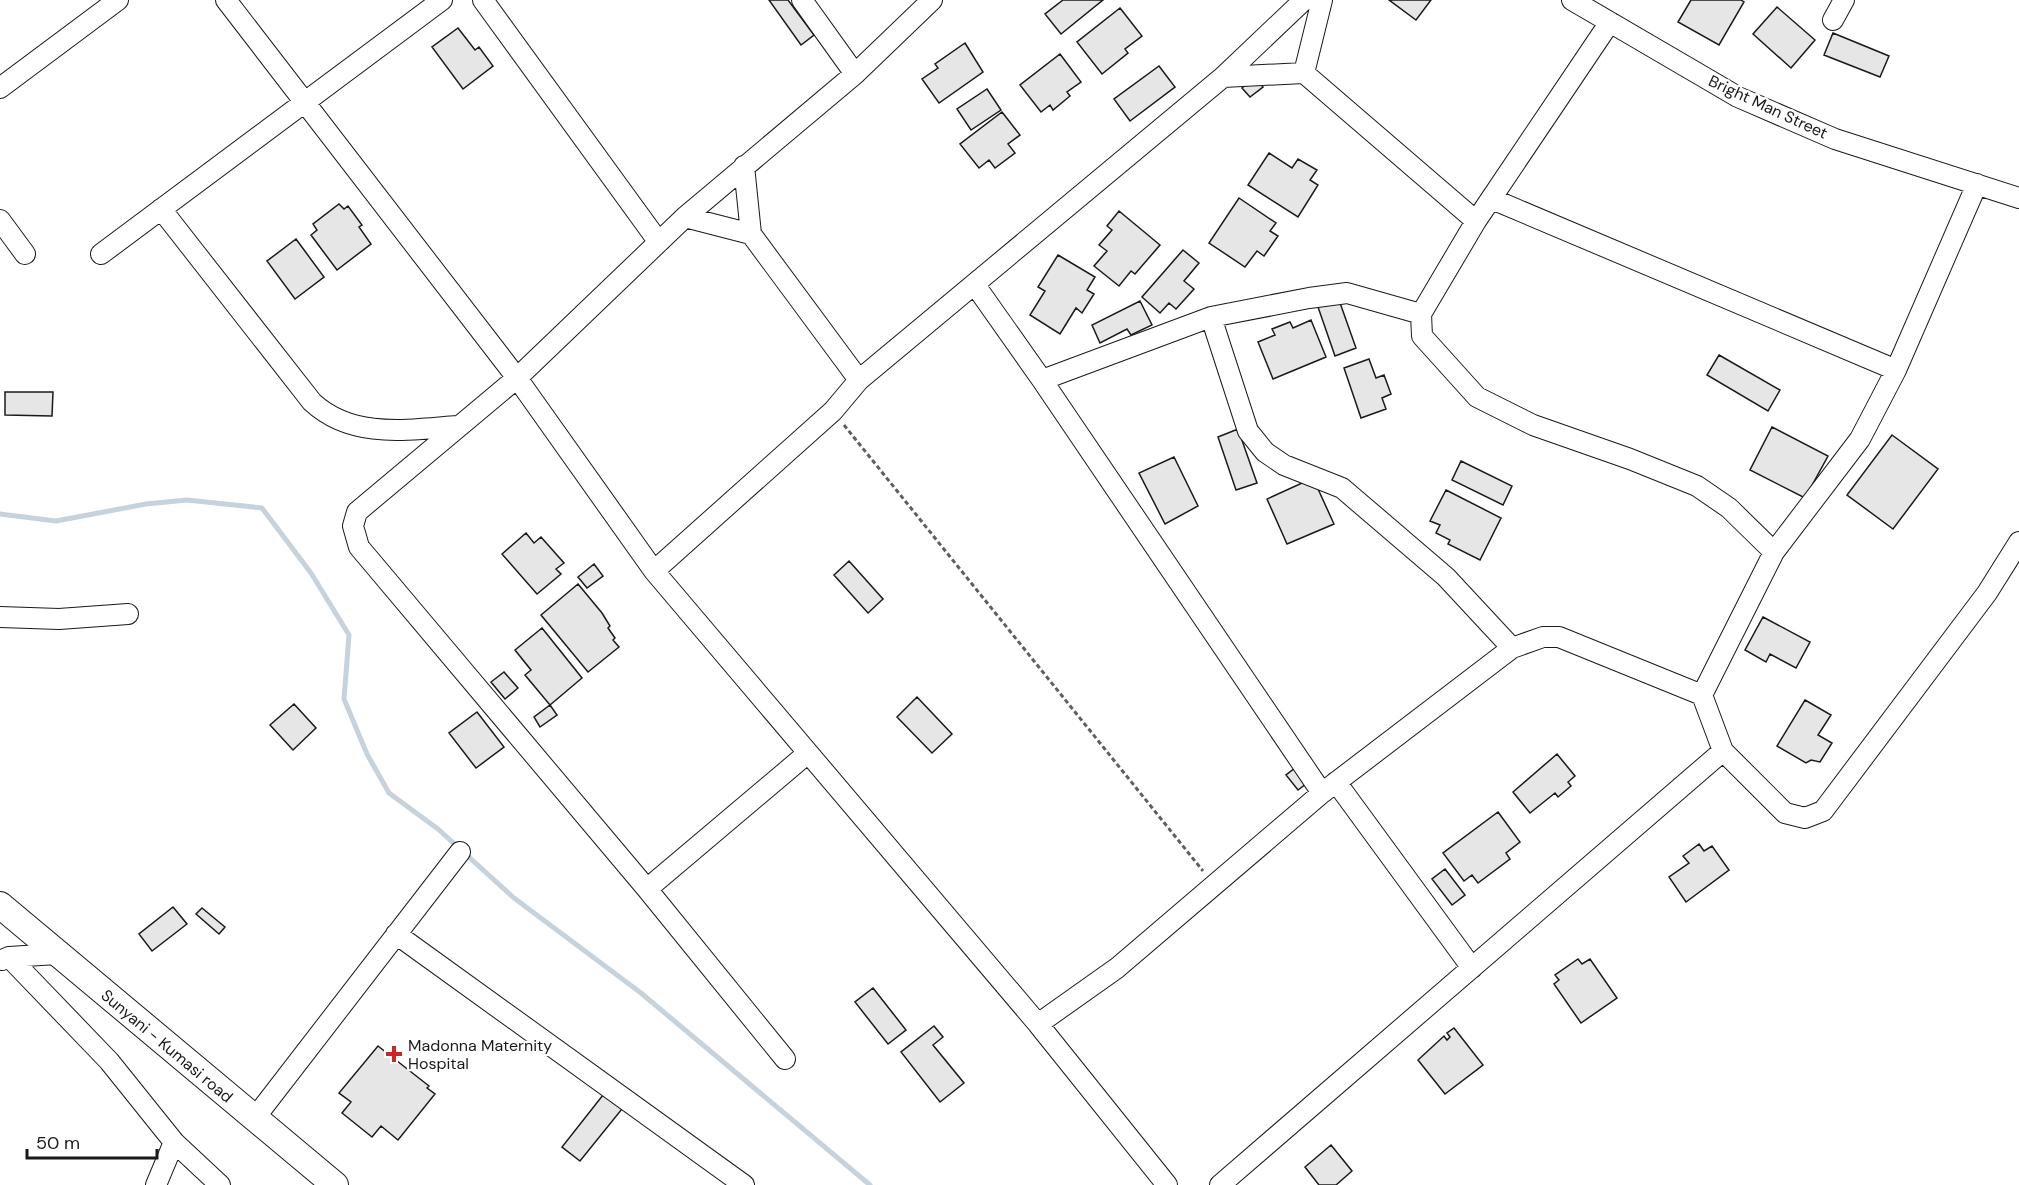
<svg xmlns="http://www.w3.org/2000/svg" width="2019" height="1185" font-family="'DM Sans',sans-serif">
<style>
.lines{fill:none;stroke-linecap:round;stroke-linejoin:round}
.stream{stroke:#c6d2dc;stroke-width:5}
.building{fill:#e6e6e6;stroke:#1a1a1a;stroke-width:1.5}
.minor-casing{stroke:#1a1a1a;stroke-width:22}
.major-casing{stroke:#1a1a1a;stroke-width:28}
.path{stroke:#5f5f5f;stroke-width:3;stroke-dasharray:4.5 3;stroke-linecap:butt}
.minor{stroke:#fff;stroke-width:20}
.major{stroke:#fff;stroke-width:26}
.poi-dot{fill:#c62828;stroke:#fff;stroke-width:2}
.labels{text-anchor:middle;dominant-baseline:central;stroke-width:4.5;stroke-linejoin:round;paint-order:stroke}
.street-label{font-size:16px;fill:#1a1a1a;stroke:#fff}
.poi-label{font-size:16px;fill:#1a1a1a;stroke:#fff;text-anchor:start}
</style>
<rect width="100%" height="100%" fill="#fff"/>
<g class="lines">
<path class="stream" d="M0 514 56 521 146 504 187 500 262 508 311 573 349 635 344 699 367 754 389 793 438 829 514 898 641 993 870 1185"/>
</g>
<path class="building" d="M769 0H788L814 35 801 45Z
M1063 0H1103L1061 34 1045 14Z
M1389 0H1431L1416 20Z
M1691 0H1741L1744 2 1719 45 1678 22Z
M1777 7 1815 40 1791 68 1753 34Z
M1120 8 1142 36 1125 49 1128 53 1102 74 1077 42Z
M458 28 475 50 479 47 493 66 463 89 432 47Z
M1833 33 1889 56 1880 77 1824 55Z
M965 43 983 72 939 103 922 79 938 68 935 64Z
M1060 54 1081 82 1067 92 1070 96 1053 110 1050 105 1041 112 1020 85Z
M1159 66 1175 87 1130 121 1114 99Z
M1255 77 1263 87 1250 97 1242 88Z
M987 89 1001 110 971 130 957 109Z
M1002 112 1020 135 1008 144 1015 153 995 168 989 160 979 168 960 144Z
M1269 153 1292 168 1298 159 1317 170 1310 180 1318 185 1298 217 1248 185Z
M1239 198 1276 223 1270 231 1278 236 1264 256 1257 251 1245 267 1209 243Z
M339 204 344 209 348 206 362 225 359 227 371 244 337 270 311 235 317 230 313 224Z
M1119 211 1160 245 1135 274 1131 271 1119 286 1094 266 1107 251 1099 245 1112 230 1107 226Z
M296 239 324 277 295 299 267 261Z
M1183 250 1199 263 1184 281 1194 289 1176 309 1169 303 1160 313 1142 297Z
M1058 255 1095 277 1087 290 1094 294 1082 313 1076 308 1060 334 1030 315 1045 291 1038 287Z
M1339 300 1356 348 1335 356 1318 307Z
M1140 301 1152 325 1131 335 1127 329 1100 343 1092 325Z
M1311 320 1326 357 1273 379 1258 342 1275 335 1272 329 1290 322 1293 328Z
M1719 355 1780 390 1768 411 1707 375Z
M1369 359 1376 378 1384 375 1391 394 1382 398 1386 409 1361 418 1344 368Z
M5 392H53L52 416 5 415Z
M1772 427 1828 456 1805 498 1750 470Z
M1238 429 1257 483 1236 490 1218 437Z
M1892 435 1938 469 1893 529 1847 495Z
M1174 457 1198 506 1165 524 1139 473Z
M1461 461 1512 486 1503 505 1452 480Z
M1313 478 1334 524 1287 544 1267 499Z
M1446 490 1501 518 1480 560 1448 544 1450 540 1436 533 1440 525 1430 521Z
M526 533 534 543 541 537 564 563 556 569 561 574 537 594 502 554Z
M849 561 883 599 868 613 834 575Z
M594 564 603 576 587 588 578 577Z
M578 584 602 613 610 626 608 628 615 638 613 640 619 647 588 672 541 615Z
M1763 617 1810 642 1796 668 1770 654 1766 662 1745 650Z
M542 628 582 678 550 705 525 675 531 670 515 650Z
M504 672 518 688 505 699 491 682Z
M917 697 952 734 932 753 897 717Z
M1805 700 1831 715 1818 735 1832 743 1820 762 1811 760 1806 763 1777 746Z
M294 704 316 728 293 750 270 725Z
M550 705 557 715 540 727 534 717Z
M477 712 504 747 476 768 449 733Z
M1557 754 1575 776 1568 782 1571 786 1558 797 1555 793 1530 813 1513 792Z
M1299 765 1311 780 1298 790 1286 775Z
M1498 812 1520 842 1506 853 1510 859 1478 883 1472 875 1464 881 1443 853Z
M1699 844 1704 851 1712 846 1729 870 1686 902 1669 877 1689 863 1683 856Z
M1445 869 1465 895 1452 905 1432 879Z
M173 907 187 924 152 951 139 934Z
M202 908 225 927 219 934 196 914Z
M1578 959 1582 964 1590 959 1617 998 1581 1023 1554 984 1559 980 1555 975Z
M873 988 906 1030 888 1044 855 1002Z
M934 1026 943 1037 933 1045 964 1083 940 1102 901 1052Z
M1454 1028 1483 1065 1445 1094 1418 1060 1444 1036 1447 1040 1450 1037 1447 1033Z
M378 1046 429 1086 427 1088 435 1094 398 1140 381 1126 372 1137 342 1113 351 1102 339 1093Z
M603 1095 622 1109 580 1161 562 1147Z
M1331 1145 1352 1171 1336 1185H1319L1305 1167Z"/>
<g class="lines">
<g class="minor-casing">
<path id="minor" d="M226 0 517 378 654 571 1038 1024 1167 1185
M483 0 658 241
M802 0 855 74
M1572 0 1738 97 1835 139 2019 198
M1833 20 1844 0
M1610 22 1476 221 1421 314 1422 336 1477 397 1533 425 1630 459 1697 486 1729 508 1774 552
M1304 73 1322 0
M1223 77 1304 73 1476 221
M0 88 118 0
M744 166 751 234 859 380
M1977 184 1896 370 1860 439 1774 552 1702 695 1723 751 1785 813 1805 818 1823 811 1987 593 2019 542
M1492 199 1896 370
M161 209 312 402C352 439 406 430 457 426
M685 217 751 234
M0 220 25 254
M101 254 442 0
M975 285 1042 380 1322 793
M1211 317 1248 431 1265 452 1284 465 1342 488 1446 577 1512 648
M1042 380 1211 317 1309 298 1347 293 1421 314
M654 571 833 411 859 380 1223 77 1304 0
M0 617 59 619 128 614
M1336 782 1472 968
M647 889 808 753
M396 934 744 1185
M9 957 109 1061 174 1142 220 1185
M2 960 9 957 57 954
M1038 1024 1117 968 1322 793 1512 648 1543 637H1559L1702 695
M785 1059 647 889 359 547 353 526 357 512 517 378 685 217 855 74 932 0
M254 1119 460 852
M156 1185 174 1142
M1220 1185 1723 751"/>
</g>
<g class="major-casing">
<path id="major" d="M0 905 335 1185"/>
</g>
<path class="path" d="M844 425 1203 871"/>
<use href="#minor" class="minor"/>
<use href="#major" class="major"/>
</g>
<path class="poi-dot" d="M391 1045h6v6h6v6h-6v6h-6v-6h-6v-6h6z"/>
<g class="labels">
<g class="street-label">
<text transform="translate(1768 107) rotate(25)">Bright Man Street</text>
<text transform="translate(167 1046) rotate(40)">Sunyani - Kumasi road</text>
</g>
<g class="poi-label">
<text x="408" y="1045">Madonna Maternity<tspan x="408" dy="18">Hospital</tspan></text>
</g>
</g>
<path d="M27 1149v9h130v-9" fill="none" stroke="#1a1a1a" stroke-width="3"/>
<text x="36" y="1149" font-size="18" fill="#1a1a1a" stroke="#ffffff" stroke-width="4.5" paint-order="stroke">50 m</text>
</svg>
